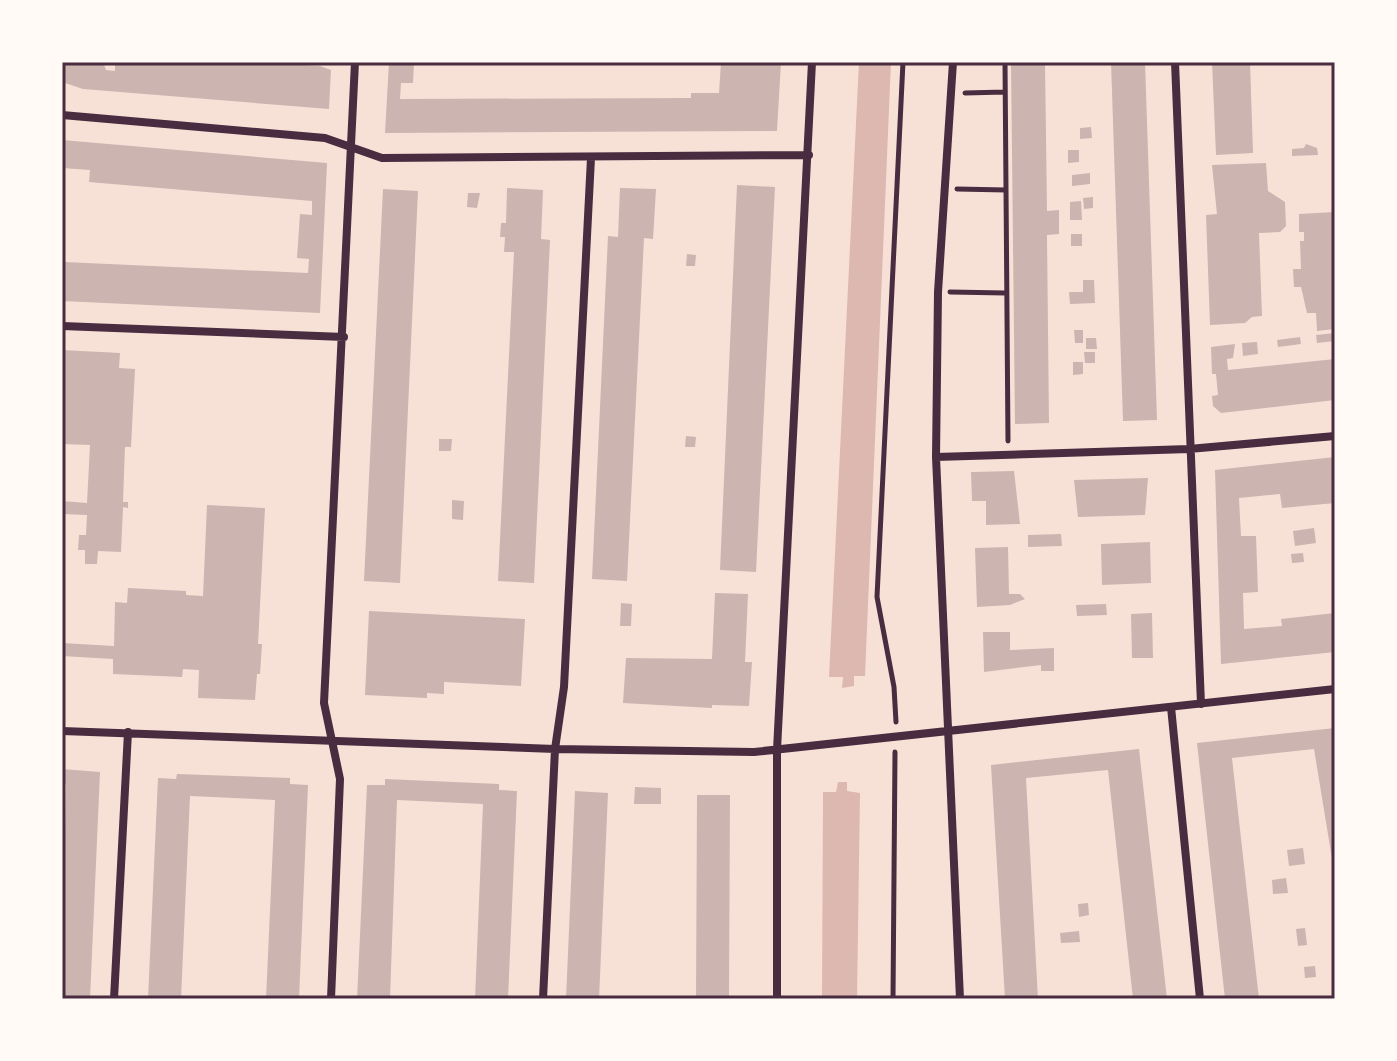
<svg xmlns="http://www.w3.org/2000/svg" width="1397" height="1061" font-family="'DM Sans',sans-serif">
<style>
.water{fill:#dcb8b0}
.building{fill:#ccb4b1}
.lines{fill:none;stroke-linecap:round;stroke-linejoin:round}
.path{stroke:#4a2c40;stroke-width:5}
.minor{stroke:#4a2c40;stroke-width:8}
.neatline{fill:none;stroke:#4a2c40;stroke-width:3}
</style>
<rect width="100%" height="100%" fill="#f7e1d7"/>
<path class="water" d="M859 62H891L865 676H854V686L842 688 843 677H829Z
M838 782H847V791L860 793 857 999H822L823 792H836Z"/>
<path class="building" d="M62 62H103L106 70 115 71V64L119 62H263L320 66 331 70 329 109 83 89 62 82Z
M389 62H414L413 83H401L400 99 691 98V93H719L721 62H781L777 131 385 133Z
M1011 62H1045L1047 211 1059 210V234L1047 235 1049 423 1015 424Z
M1111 62H1145L1157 420 1123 421Z
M1212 62H1250L1253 153 1216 155Z
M1091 127 1092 138 1080 139V128Z
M62 140 327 163 320 313 62 301V266L65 262 308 273 309 259 297 258 300 214 312 215V201L89 182 90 170 62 168Z
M1306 144 1317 148 1318 155 1292 156V149L1304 148Z
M1068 150H1079V162L1068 163Z
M1266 163 1268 191 1285 202 1286 226 1280 232 1259 233 1262 316 1252 317 1245 323 1210 325 1206 215 1217 214 1212 165Z
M1090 173V184L1072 186V175Z
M737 185 775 187 756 572 720 570Z
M507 188 543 190 541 239 550 240 534 583 498 581 514 252H504L505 237H500L501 223H506Z
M620 188 656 189 653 239 644 238 627 581 592 579 608 236 618 237Z
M383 189 418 191 400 583 364 581Z
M468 193H480L477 208 467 207Z
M1093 197V208L1084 209 1083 198Z
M1081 201 1082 220H1070V202Z
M1335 212V329L1317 331 1316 313H1307L1301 287H1294L1293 269H1301L1300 241H1304V232H1299V214Z
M1071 234H1082V246H1071Z
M687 254 696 255 695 266H686Z
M1083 280H1094L1095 303 1070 304 1069 292H1083Z
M1074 330H1083V343H1075Z
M1335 333V341L1317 343 1316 335Z
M1300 337 1301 344 1278 347 1277 340Z
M1086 338H1096L1097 349H1086Z
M1257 342 1258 354 1243 356 1242 343Z
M1235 344 1233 358 1227 359 1228 370 1335 359V400L1221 413 1213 406 1212 396 1218 395 1216 374H1212L1211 347Z
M62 350 120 353 119 368 135 369 131 447H125L123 502H128V508L123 507 121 552 98 551 97 564H85V550H78L79 535H86L87 515 62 514V501L87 503 90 445 62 444Z
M1084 352H1095V363H1085Z
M1073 362H1083V374L1073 375Z
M686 436 696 437 695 447H685Z
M439 439H452L451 451H439Z
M1335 457V503L1282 508 1280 494 1239 498 1241 536H1256L1257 563 1258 592 1243 593 1244 629 1282 626 1281 619 1335 613V652L1221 664 1215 470Z
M1014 471 1020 524 986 525V501H972L971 472Z
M1148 478 1145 515 1078 517 1074 480Z
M452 500 464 501 463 520 452 519Z
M207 505 265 508 258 644H262L260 674H257L255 700 198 698 199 670 183 669 182 677 113 674V659L62 656V643L114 646 115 602 127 603 128 588 186 591V595L203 596Z
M1314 528 1316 543 1295 546 1293 531Z
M1061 534 1062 546 1028 547V535Z
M1150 542 1151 583 1102 585 1101 544Z
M1008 547 1009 594H1020L1025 599 1010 605 977 607 975 548Z
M1303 553 1304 562 1292 563 1291 554Z
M715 593 748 594 745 662H752L749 706 712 705V708L623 703 626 658 712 659Z
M621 603 632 604 631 626H620Z
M1106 604 1107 615 1077 616 1076 605Z
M369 611 525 619 521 686 444 682V694L427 693V698L365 695Z
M1152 613 1153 658H1132L1131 614Z
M983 632H1010V650L1054 648V671H1041V665L984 672Z
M1335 728V877L1314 749 1232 758 1259 999H1225L1197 743Z
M1139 749 1167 999H1133L1108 770 1026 778 1038 999H1005L991 765Z
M62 769 100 772 90 999H62L66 784H62Z
M177 774 290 778V784L308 785 299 999H266L275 800 190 796 181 999H148L158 778 176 779Z
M385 779 499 784V790L517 791 508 999H475L483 804 397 800 390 999H357L367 785H385Z
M635 787 661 788V804H634Z
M575 791 608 793 599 999H566Z
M697 795H730L729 999H696Z
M1303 848 1305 864 1289 866 1287 850Z
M1286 878 1288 893 1273 894 1272 880Z
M1088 903 1089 915 1079 917 1078 904Z
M1305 928 1307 945 1298 946 1296 929Z
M1079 931 1080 942 1061 943 1060 933Z
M1315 966 1316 977 1305 978 1304 967Z"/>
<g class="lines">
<path class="path" d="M1005 62 1008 441
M965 93 1005 92
M957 189 1006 190
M950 292 1005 293
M896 722 894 687 877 597 903 62
M893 999 895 752"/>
<path class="minor" d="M953 62 938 292 936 457 960 999
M1175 62 1201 704
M62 115 325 138 382 158 809 155
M62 326 344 337
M936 457 1189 449 1335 436
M1171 707 1200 999
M62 731 555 749 754 752 1335 689
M114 999 128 732
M331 999 340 779 324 703 355 62
M543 999 555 749 564 687 591 158
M777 999V750L812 62"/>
</g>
<rect width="1397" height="1061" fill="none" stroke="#fffaf5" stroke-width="128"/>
<rect x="64" y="64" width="1269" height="933" class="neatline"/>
</svg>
